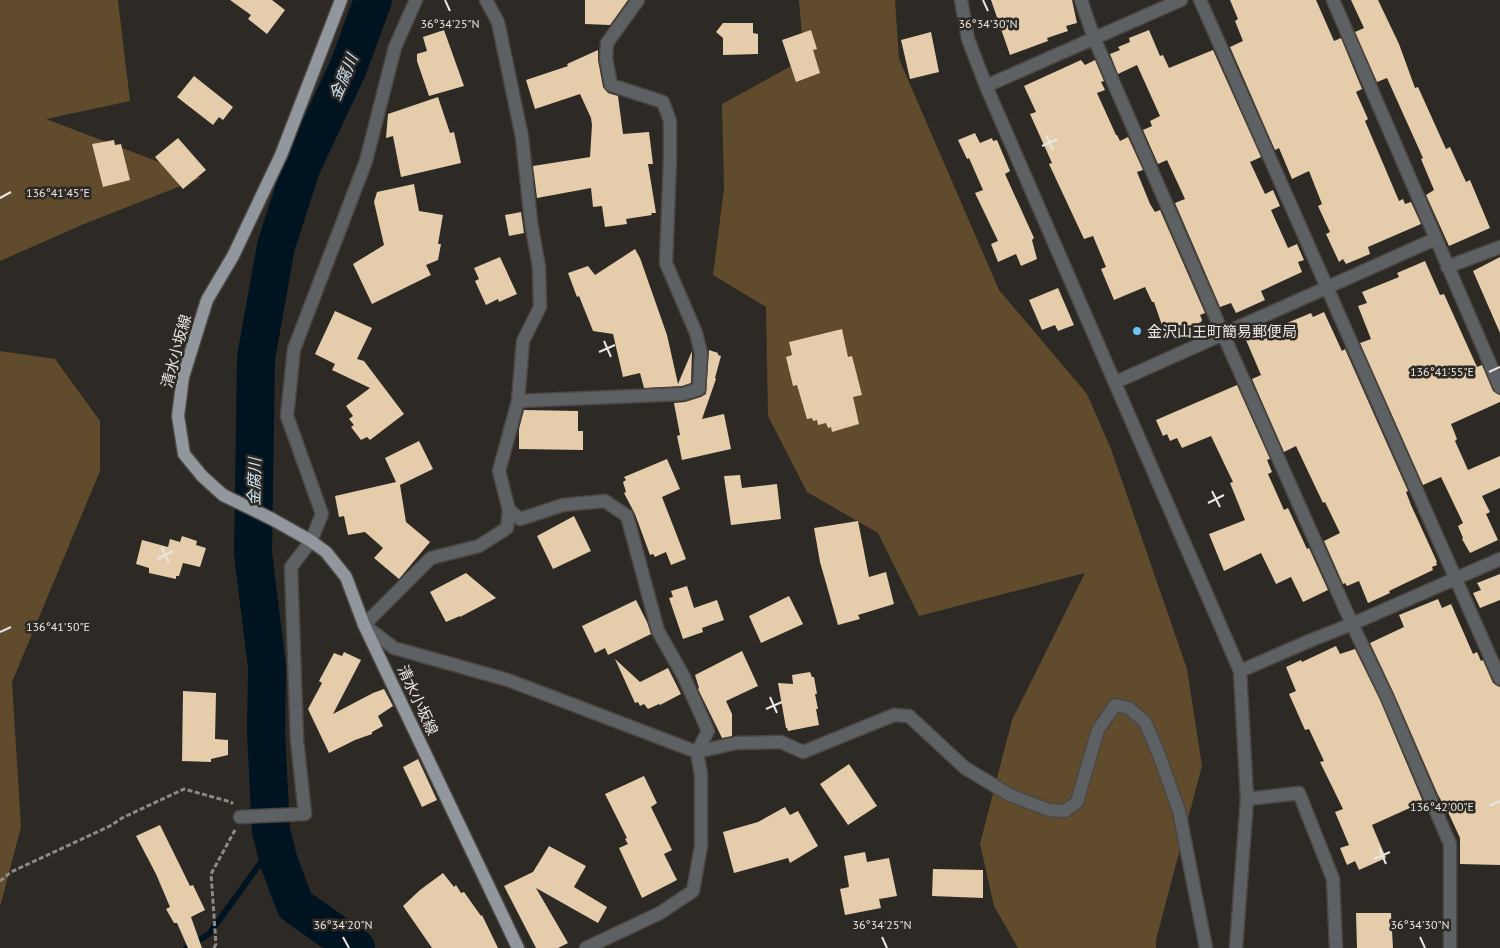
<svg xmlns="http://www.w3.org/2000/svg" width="1500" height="948" font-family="'PT Sans','Noto Sans JP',sans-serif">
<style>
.forest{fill:#604b2c}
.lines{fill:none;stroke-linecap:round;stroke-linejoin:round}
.stream{stroke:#001321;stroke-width:6}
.river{stroke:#001321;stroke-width:38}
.building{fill:#e5ccaa}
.minor-casing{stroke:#4b4743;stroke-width:15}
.major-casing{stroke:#4b4743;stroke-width:15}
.path{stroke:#8e8b87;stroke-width:3;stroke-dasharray:5 2.5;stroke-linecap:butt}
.minor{stroke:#5e6163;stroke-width:12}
.major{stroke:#91979c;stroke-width:12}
.ticks{fill:none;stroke:#e9e6e3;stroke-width:2}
.poi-dot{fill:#6fc2f4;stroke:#2d2924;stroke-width:2}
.labels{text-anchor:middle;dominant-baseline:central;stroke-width:5;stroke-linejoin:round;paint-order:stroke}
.poi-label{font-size:15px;fill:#e9e6e3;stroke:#2d2924;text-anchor:start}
.street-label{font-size:15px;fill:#e9e6e3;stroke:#2d2924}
.water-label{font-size:16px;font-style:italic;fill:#cee6f6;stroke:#2d2924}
.ticks-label{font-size:12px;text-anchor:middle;fill:#e9e6e3;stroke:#2d2924;stroke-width:5;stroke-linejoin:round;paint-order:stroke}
</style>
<rect width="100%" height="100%" fill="#2d2924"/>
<path class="forest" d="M0 0H118L130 101 46 119 201 178 84 224 0 261Z
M799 0H895L899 59 999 290 1087 394 1111 449 1187 669 1202 766 1156 940V948H1018L994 906 980 844 1012 720 1085 573 919 616 878 533 807 492 768 416 766 307 713 275 724 188 722 104 804 59Z
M0 351 55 359 100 421V471L12 682 21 827 0 907Z"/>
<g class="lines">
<path class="stream" d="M186 948 209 934 267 854 279 862"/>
<path class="river" d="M356 948 295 905 279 862 271 831 266 732 267 667 253 553 256 358 276 246 302 166 348 68 373 0"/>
</g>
<path class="building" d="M230 0H272L285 10 267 34 248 19 251 15Z
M585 0H628L610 25 585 24Z
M991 0H1072L1077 23 1066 26 1068 31 1047 38 1048 41 1010 55Z
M1230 0H1316L1334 41 1341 38 1362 89 1356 92 1368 119 1365 121 1399 201 1403 199 1405 204 1411 202 1421 224 1368 247 1370 254 1346 264 1343 259 1339 262 1326 234 1330 232 1318 206 1322 204 1309 171 1292 179 1279 148 1275 150 1230 47 1243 41 1235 21 1238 19Z
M1351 0H1378L1399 44 1415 88 1418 87 1446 149 1450 147 1466 182 1470 180 1490 228 1449 246 1426 195 1434 190 1421 159 1423 158 1387 78 1377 82 1355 32 1364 28Z
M723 23H753V33L758 34V54L723 55V38L716 32Z
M444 30 464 86 429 96 417 61V54L427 51 423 37Z
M811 30 817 49 813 50 820 73 796 82 782 40Z
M1149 30 1160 56 1163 55 1169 68 1213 50 1261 157 1250 162 1265 194 1273 190 1280 206 1271 210 1288 248 1297 244 1304 260 1298 262 1302 272 1261 291 1265 300 1236 313 1231 303 1220 307 1175 203 1185 199 1167 160 1158 164 1143 130 1152 126 1150 121 1160 116 1137 65 1118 74 1110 54 1120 50 1118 47 1130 42 1129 38Z
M931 32 939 72 910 79 901 40Z
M598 50V60L603 87 608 93 618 96 623 134 649 132 653 164H648L656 213H651L652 215 626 219 627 224 605 227 602 206 593 207 591 188 537 198 533 166 590 157 592 125 591 118 580 94 535 109 526 80 568 66 567 64Z
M1081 60 1085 65 1095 60 1104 81 1101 82 1105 90 1097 93 1116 135H1117L1120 141 1128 137 1143 170 1137 172 1150 204 1155 212 1160 210 1205 313 1200 315 1202 320 1201 322 1166 337 1154 302H1152L1145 287 1114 300 1101 269 1106 267 1093 236 1084 239 1049 164 1052 163 1030 114 1036 112 1024 86Z
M194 76 233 107 223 120 219 117 213 125 177 97Z
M438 97 450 133 454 132 461 163 401 177 393 136 386 138 388 114Z
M975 133 980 143 992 138 993 141 997 140 1010 171 1005 174 1034 238 1032 240 1037 259 1021 266 1016 254 998 262 991 244 998 241 975 193 983 190 969 158 967 159 958 140Z
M178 138 206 170 183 189 155 157Z
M114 140 115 145 121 144 130 180 103 187 92 144Z
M414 184 419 211 443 215 438 244H441L438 260 426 265 431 275 372 304 353 264 384 245 374 202 377 192Z
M521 212 524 233 509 236 505 215Z
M635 249 640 258 667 335 678 384 692 351 691 383 682 386 644 388 640 373 623 377 613 334 593 331 579 296 577 297 568 273 588 266 595 275Z
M500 257 517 294 499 302 498 299 486 305 475 281 479 279 474 268Z
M1500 257V333L1473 271Z
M1425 261 1440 295 1444 294 1477 367 1482 365 1493 391 1500 395V402L1451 424 1457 439 1455 441 1468 470 1500 456V488L1482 496 1490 512 1486 514 1498 540 1470 553 1462 539 1463 538 1458 526 1463 523 1441 477 1423 485 1360 343 1371 339 1358 306 1367 303 1362 292 1399 277 1397 273Z
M1058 288 1074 325 1058 331 1055 325 1042 330 1029 300Z
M335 311 372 328 357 359 364 361 404 414 370 440 367 437 361 440 351 427 354 425 349 419 353 416 346 406 370 388 332 370 335 364 315 354Z
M1324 312 1342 351 1345 349 1408 491 1406 492 1411 505 1437 562H1436L1437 565 1432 567 1433 570 1389 591 1390 593 1368 603 1359 581 1347 586 1345 583 1343 584 1324 541 1340 533 1325 502 1323 503 1296 446 1284 452 1252 379 1261 375 1246 340 1311 313 1313 317Z
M842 329 848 357 852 356 862 395 853 397 859 424 832 432 831 427 828 428 826 423 818 425 817 420 813 421 812 418 807 419 797 385 793 386 786 357 792 355 789 342Z
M709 350 718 353V355L721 356 715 378 716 379 702 419 724 414 731 449 682 460 677 436 680 435 674 403 685 402 701 397 706 394Z
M1237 385 1270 459 1267 460 1272 472 1268 474 1284 510 1288 508 1307 549 1309 548 1328 590 1303 602 1291 577 1276 584 1261 553 1224 571 1209 534 1245 520 1230 483 1233 482 1211 436 1182 448 1177 438 1170 441 1167 434 1163 436 1156 420Z
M524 410 578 411V431H583V450L519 449V429Z
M419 441 433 469 400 485 406 522 430 542 399 579 374 558 383 548 365 532 348 535 344 516 339 517 335 496 396 482 385 458Z
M667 459 680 489 662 497 686 559 671 565 666 552 655 557 653 554 650 555 635 514 624 493 626 492 623 482 626 480 624 477Z
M740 475 742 488 777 484 781 519 731 525 724 476Z
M574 516 591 551 553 569 537 536Z
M858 521 869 577 886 572 894 604 858 615 860 619 838 625 820 562 814 528Z
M182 536 197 541 196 545 206 548 200 567 183 563 179 576H176V579L149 573V568L136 564 142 540 168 547 170 539 180 542Z
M466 573 496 598 460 617V616L446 622 430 592Z
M1500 574V600L1480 608 1473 593 1481 590 1477 583Z
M687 586 694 608 717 600 724 620 702 628 703 632 683 639 669 598 673 597 671 591Z
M789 596 803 624 761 643 749 616Z
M1438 599 1442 608 1451 604 1473 654 1477 652 1481 661 1483 660 1493 683 1500 687V865L1460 864V838L1443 801 1442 802 1438 795 1394 694 1370 643 1404 627 1399 615Z
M636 600 647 622 651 634 608 655 605 648 595 653 582 626Z
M1336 646 1340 654 1355 649 1380 700 1423 802 1372 825 1386 858 1359 870 1355 861 1347 865 1340 848 1349 845 1335 812 1343 809 1320 762 1324 761 1309 729 1305 730 1289 694 1296 691 1286 667 1301 660 1302 662Z
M742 651 758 686 726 701 732 714V736L722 738 698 689 699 688 695 675Z
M344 652 361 660 333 714 373 693 384 689 393 706 378 716 383 726 372 732V734L355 740 329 753 308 709 322 683 319 681 334 653 342 656Z
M615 659 640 682 668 668 681 694 660 705 659 704 648 709 644 704 640 706 638 702 635 703Z
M810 672 812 677H814L817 694H815L818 709H816L819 725 788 731 787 728H786L778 683 793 684 792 675Z
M183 691 216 693 215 739 228 740V755L211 759V762L182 761Z
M418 759 437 800 422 807 403 767Z
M849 764 877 806 848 825 820 784Z
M644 776 657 803 651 807 672 850 664 854 677 880 642 898 619 848 628 844 625 839 627 838 605 794Z
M785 807 790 815 798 811 818 846 790 863 788 858 734 873 723 832 758 822Z
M160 825 190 886 193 885 205 910 191 917 202 948H188L177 923H174L166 909 170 907 156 874 136 836Z
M549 846 586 866 574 887 607 907 598 923 536 888 568 943 558 948H536L504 886 533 872Z
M865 852 867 862 889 858 897 896 879 899 881 908 845 915 840 889 849 887 844 856Z
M933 869 983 870V898L932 896Z
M443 873 454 887 456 885 461 893 464 892 481 916 482 915 498 948H432L403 906 420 890Z
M1356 913H1391L1393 948H1357Z"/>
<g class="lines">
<g class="minor-casing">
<path id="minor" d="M486 0 498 22 522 137 531 222 539 267 540 307 523 341 518 401 499 471 509 510 507 528 479 546 431 558 364 625 394 648 508 680 697 752 736 743 781 742 803 752 894 715 909 716 965 768 1010 795 1049 810 1065 811 1077 802 1098 730 1115 705 1129 708 1145 722 1158 752 1179 811 1206 948
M961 0 968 39 986 86 1240 671 1247 799 1236 948
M1081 0 1094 38 1223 334 1352 624 1387 697 1450 844V948
M1200 0 1500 679
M1333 0 1500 387
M986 86 1181 0
M1447 267 1500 247
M1116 382 1435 239
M518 401 683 394 699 389 701 353 696 333 666 263 670 160V121L663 102 611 85 606 59 607 43 638 0
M509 510 520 519 563 505 605 501 627 516 658 631 684 677 708 731 697 752 701 775V846L693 891 660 913 586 948
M1240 671 1314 639 1352 624 1500 559
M1247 799 1299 793 1333 879 1336 948
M240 817 305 814 297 740 291 567 311 541 322 514 287 416 294 349 366 161 395 47 416 0"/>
</g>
<g class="major-casing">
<path id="major" d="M341 0 281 155 233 256 207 300 183 377 178 416 184 454 202 476 223 495 272 519 311 541 326 552 346 577 364 625 518 948"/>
</g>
<path class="path" d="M0 881 11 872 110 826 122 818 184 789 231 802 233 804
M214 948 216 944 211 874 235 830"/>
<use href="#minor" class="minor"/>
<use href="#major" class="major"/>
</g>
<path class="ticks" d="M445 0 450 11M983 0 988 11M1046 135 1053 150M1042 146 1058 139M0 198 11 192M604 341 611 357M599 352 615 345M1489 372 1500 367M1212 491 1220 507M1208 503 1224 495M162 547 169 563M157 559 173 551M0 632 11 627M770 697 777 713M766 709 782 702M1489 806 1500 801M1379 848 1386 864M1374 859 1390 852M343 937 349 948M882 937 887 948M1420 937 1425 948"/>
<circle class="poi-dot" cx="1137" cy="331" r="5"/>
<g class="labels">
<g class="poi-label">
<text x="1147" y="331">金沢山王町簡易郵便局</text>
</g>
<g class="street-label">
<text transform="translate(176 351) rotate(-75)">清水小坂線</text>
<text transform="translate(418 700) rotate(65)">清水小坂線</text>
</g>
<g class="water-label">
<text transform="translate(343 77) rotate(-67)">金腐川</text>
<text transform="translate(254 482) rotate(-89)">金腐川</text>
</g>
</g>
<g class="ticks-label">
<text x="450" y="28">36°34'25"N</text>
<text x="988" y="28">36°34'30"N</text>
<text x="58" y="197">136°41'45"E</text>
<text x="1442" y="376">136°41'55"E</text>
<text x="58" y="631">136°41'50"E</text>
<text x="1442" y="811">136°42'00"E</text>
<text x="343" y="929">36°34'20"N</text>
<text x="882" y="929">36°34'25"N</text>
<text x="1420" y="929">36°34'30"N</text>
</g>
</svg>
